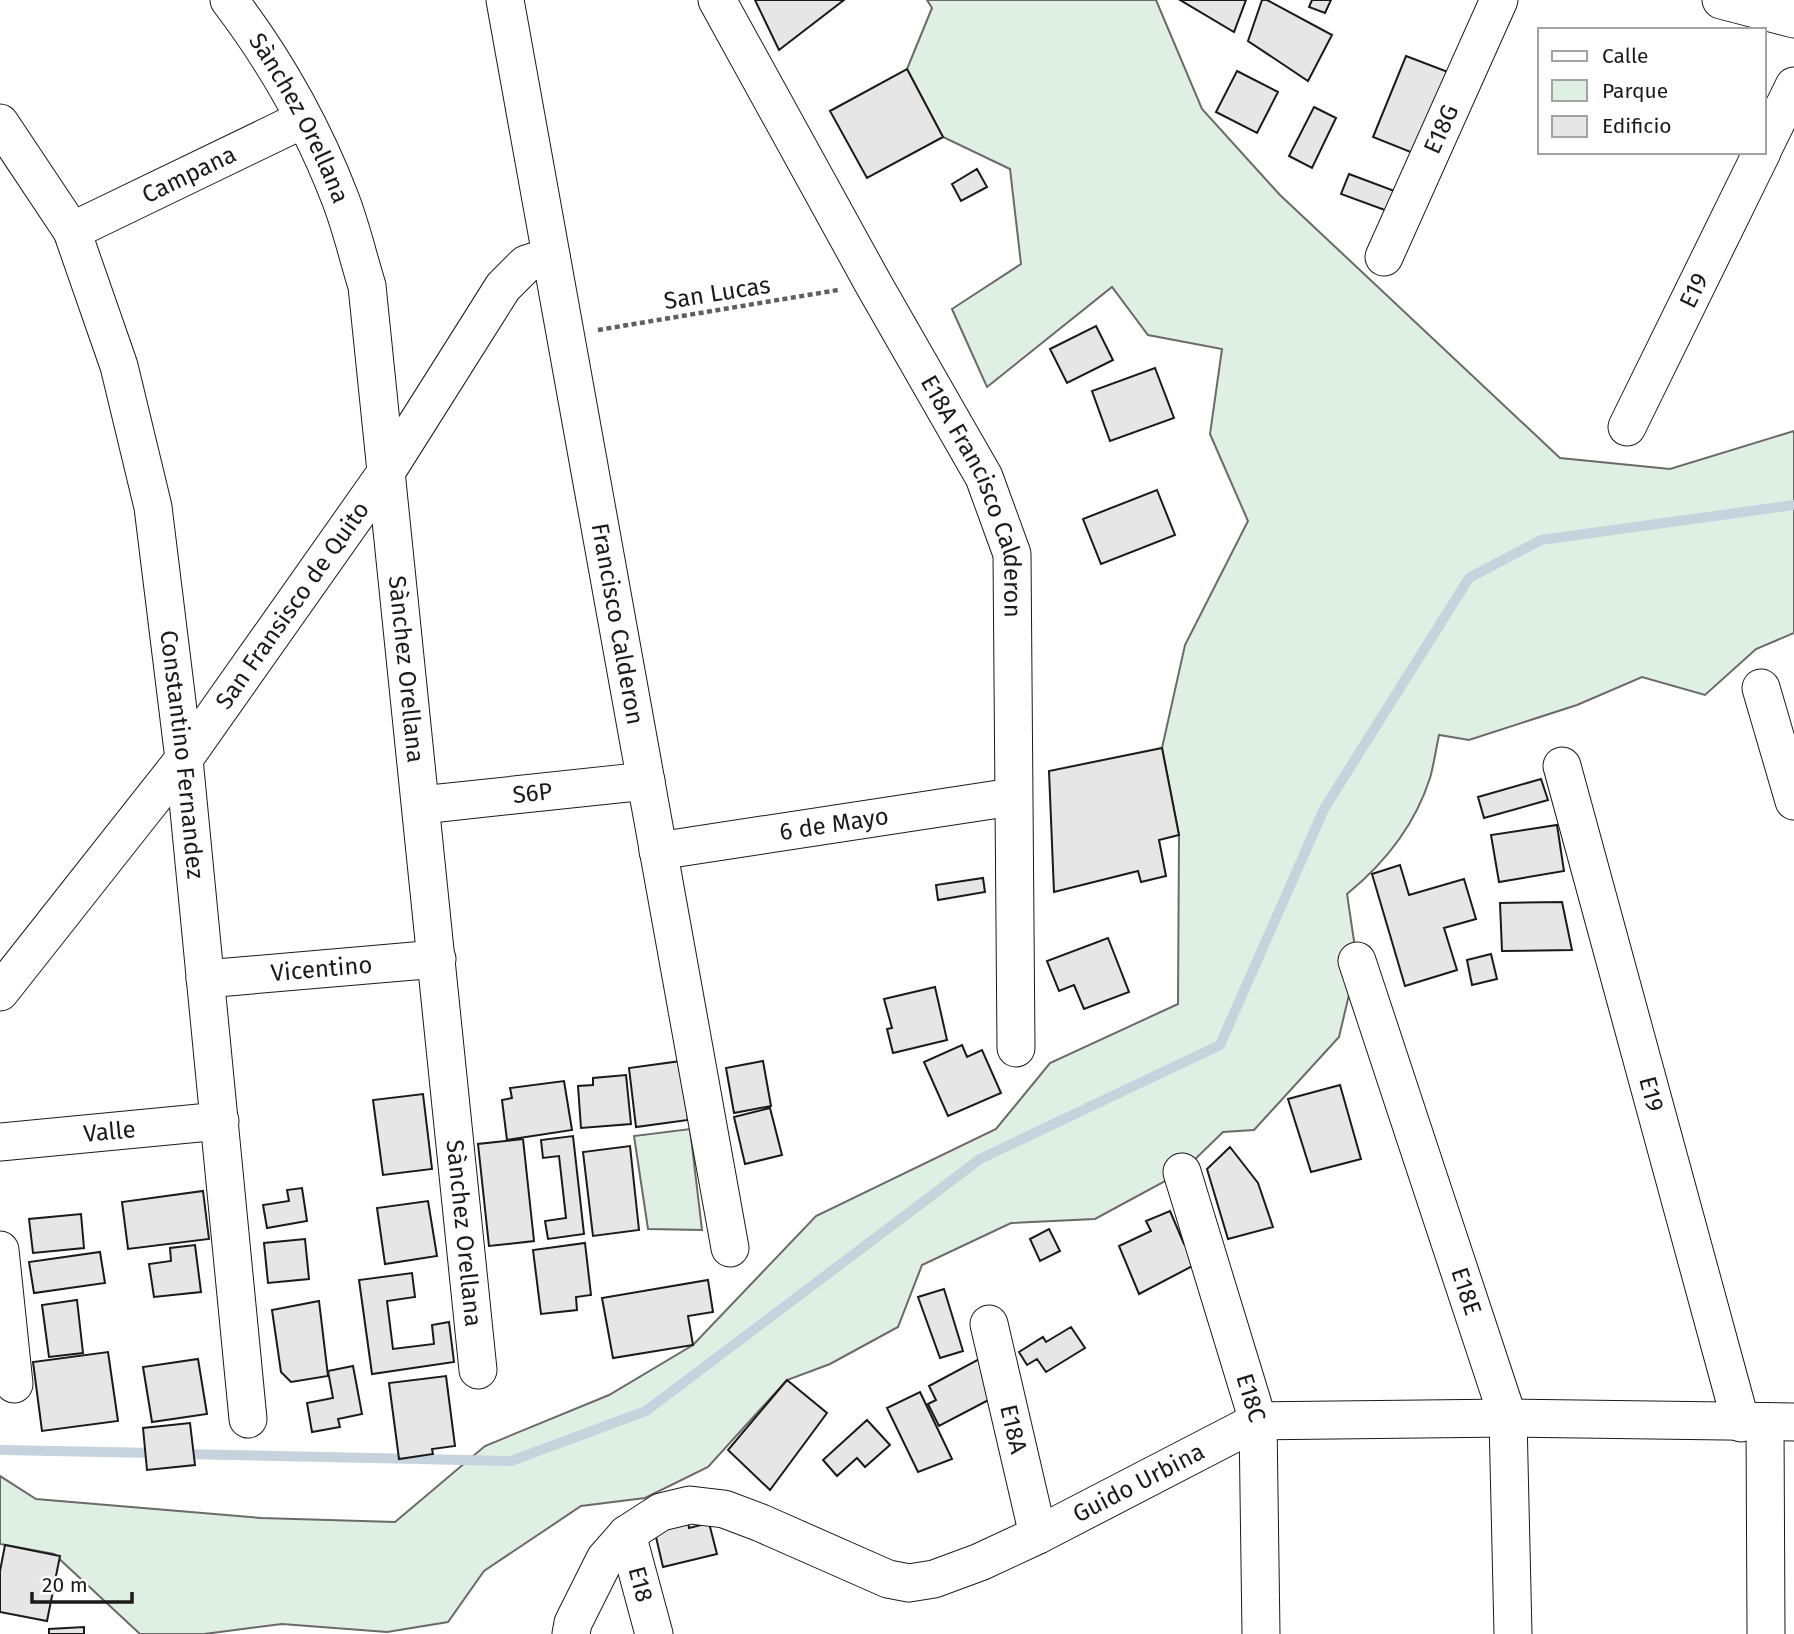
<svg xmlns="http://www.w3.org/2000/svg" width="1794" height="1634" font-family="'Fira Sans',sans-serif">
<style>
.green{fill:#e0efe3;stroke:#6a6a6a;stroke-width:2}
.lines{fill:none;stroke-linecap:round;stroke-linejoin:round}
.stream{stroke:#c6d2dc;stroke-width:10}
.building{fill:#e6e6e6;stroke:#1a1a1a;stroke-width:2}
.minor-casing{stroke:#1a1a1a;stroke-width:39}
.path{stroke:#5f5f5f;stroke-width:4.5;stroke-dasharray:5 3.5;stroke-linecap:butt}
.minor{stroke:#fff;stroke-width:37}
.labels{text-anchor:middle;dominant-baseline:central;stroke-width:5;stroke-linejoin:round;paint-order:stroke}
.street-label{font-size:24px;fill:#1a1a1a;stroke:#fff}
</style>
<rect width="100%" height="100%" fill="#fff"/>
<path class="green" d="M927 0H1156L1202 109 1280 195 1560 458 1670 469 1794 431V633L1756 649 1705 695 1642 677 1577 705 1469 740 1439 735C1436 749 1434 764 1430 778 1415 825 1385 863 1347 894L1357 961 1339 1037 1254 1130 1223 1132 1182 1172 1095 1219 1011 1223 922 1265 898 1327 830 1364 787 1380 708 1467 645 1498 581 1506 484 1571 448 1622 387 1632 282 1624 204 1634H140L54 1554 0 1544V1476L36 1499 261 1518 395 1522 485 1446 609 1395 693 1345 816 1216 996 1129 1050 1063 1178 1004 1179 835 1162 748 1185 645 1248 521 1210 434 1222 349 1148 335 1112 287 987 387 952 309 1021 264 1010 169 943 137 907 69 932 8Z
M690 1129 702 1230 648 1229 634 1136Z"/>
<g class="lines">
<path class="stream" d="M0 1450 157 1453
M182 1454 511 1461 646 1411 980 1159 1220 1045 1324 809 1469 578 1541 540 1794 505"/>
</g>
<path class="building" d="M755 0H844L779 50Z
M1180 0H1246L1234 32Z
M1262 0H1267L1332 35 1308 81 1248 41Z
M1312 0H1331L1325 13 1309 7Z
M1406 56 1456 75 1423 157 1373 137Z
M907 69 943 137 867 178 830 111Z
M1237 71 1278 92 1257 133 1216 112Z
M1314 107 1336 118 1312 168 1289 156Z
M977 169 987 187 961 201 952 184Z
M1349 174 1408 196 1401 216 1341 194Z
M1096 326 1113 360 1067 383 1050 349Z
M1155 368 1174 418 1110 441 1092 391Z
M1157 490 1175 535 1101 564 1083 519Z
M1162 748 1179 835 1159 840 1166 876 1141 882 1138 871 1054 892 1049 771Z
M1541 779 1548 800 1484 818 1478 797Z
M1557 825 1564 871 1499 882 1491 835Z
M1400 865 1409 895 1464 879 1476 919 1444 928 1457 970 1405 986 1372 874Z
M983 878 985 892 938 900 936 885Z
M1562 902 1572 950 1502 951 1500 903Z
M1108 938 1129 992 1084 1009 1074 985 1059 991 1047 961Z
M1491 954 1497 979 1472 985 1467 960Z
M935 987 947 1040 893 1053 887 1029 892 1028 884 999Z
M962 1045 967 1057 982 1050 1001 1093 948 1116 924 1062Z
M681 1061 688 1120 636 1127 629 1068Z
M763 1061 771 1106 734 1113 726 1068Z
M626 1075 631 1124 581 1128 578 1086 593 1085V1078Z
M564 1081 572 1130 507 1140 502 1100 512 1098 510 1088Z
M1340 1085 1361 1159 1311 1172 1288 1099Z
M423 1094 432 1169 383 1175 373 1100Z
M770 1108 782 1155 745 1164 734 1117Z
M573 1136 584 1234 548 1239 545 1221 566 1218 559 1156 543 1158 541 1140Z
M523 1139 534 1241 489 1246 478 1144Z
M630 1146 639 1230 593 1236 583 1152Z
M1230 1147 1258 1183 1273 1227 1228 1239 1207 1169Z
M302 1188 307 1221 267 1228 263 1205 289 1201 287 1190Z
M203 1191 209 1239 128 1249 122 1202Z
M428 1201 437 1256 385 1264 377 1208Z
M1170 1211 1184 1244 1193 1241 1202 1261 1139 1294 1119 1246 1151 1231 1146 1221Z
M81 1214 84 1248 33 1253 29 1219Z
M1049 1229 1060 1251 1040 1261 1030 1239Z
M305 1239 309 1279 268 1283 264 1243Z
M585 1243 591 1295 576 1297 577 1310 541 1314 533 1250Z
M195 1245 201 1292 154 1297 149 1264 171 1261 170 1248Z
M100 1252 105 1283 34 1293 29 1262Z
M412 1273 415 1297 387 1301 393 1349 434 1344 432 1325 449 1322 454 1362 372 1374 359 1280Z
M708 1280 713 1312 688 1316 693 1345 613 1358 602 1298Z
M944 1289 963 1351 940 1358 918 1297Z
M77 1300 83 1353 49 1357 42 1305Z
M319 1301 328 1376 291 1382 281 1372 272 1310Z
M1071 1327 1085 1348 1046 1372 1037 1359 1027 1365 1019 1352 1043 1337 1046 1342Z
M108 1352 118 1421 42 1431 33 1362Z
M981 1358 1000 1394 939 1426 928 1404 936 1400 929 1386Z
M198 1359 207 1414 152 1422 143 1367Z
M353 1366 362 1414 338 1419 340 1427 312 1432 307 1403 333 1398 328 1371Z
M446 1376 455 1446 432 1449 433 1454 399 1459 389 1383Z
M787 1380 827 1413 770 1490 728 1450Z
M920 1392 952 1459 918 1472 887 1408Z
M867 1420 890 1445 865 1467 857 1458 837 1476 823 1460Z
M190 1423 195 1465 147 1470 143 1428Z
M687 1516 689 1528 709 1523 717 1554 663 1567 653 1524Z
M5 1545 60 1556 47 1621 0 1612V1571Z
M84 1627V1634H49V1629Z"/>
<g class="lines">
<g class="minor-casing">
<g id="minor">
<path id="s1" d="M229 0C274 59 313 128 340 198 351 226 358 257 367 286L478 1370"/>
<path id="s2" d="M505 0 730 1248"/>
<path id="s3" d="M717 0 874 285 984 477 1012 554 1016 1048"/>
<path d="M1721 0 1794 19"/>
<path id="s4" d="M0 123 72 231 119 366 153 507 184 759 248 1419"/>
<path d="M1764 147 1794 86"/>
<path id="s5" d="M72 231 304 119"/>
<path id="s6" d="M1384 257 1499 0"/>
<path id="s7" d="M1627 427 1762 152"/>
<path d="M1761 688 1794 801"/>
<path id="s8" d="M1562 766 1741 1423"/>
<path id="s9" d="M421 805 646 781"/>
<path id="s10" d="M658 851 1012 797"/>
<path id="s11" d="M1357 961 1508 1418 1513 1634"/>
<path id="s12" d="M205 979 437 959"/>
<path id="s13" d="M0 992 184 759 385 474 503 287 526 264 551 256"/>
<path id="s14" d="M0 1142 220 1121"/>
<path id="s15" d="M1182 1172 1258 1421 1261 1634"/>
<path d="M0 1250 14 1384"/>
<path id="s16" d="M989 1324 1038 1535"/>
<path d="M1765 1422 1766 1634"/>
<path id="s17" d="M627 1534 654 1634"/>
<path id="s18" d="M571 1634 573 1623 605 1559 627 1534 661 1512 690 1505 724 1509 761 1523 888 1579 909 1583 934 1579 980 1562 1038 1535 1258 1421 1508 1418 1794 1422"/>
</g>
</g>
<path class="path" d="M598 330 838 290"/>
<use href="#minor" class="minor"/>
</g>
<g class="labels">
<g class="street-label">
<text stroke="none"><textPath href="#s1" startOffset="138">Sànchez Orellana</textPath></text>
<text stroke="none"><textPath href="#s6" startOffset="140">E18G</textPath></text>
<text stroke="none"><textPath href="#s5" startOffset="130">Campana</textPath></text>
<text stroke="none"><textPath href="#s7" startOffset="152">E19</textPath></text>
<text transform="translate(717 293) rotate(-9)">San Lucas</text>
<text stroke="none"><textPath href="#s3" startOffset="562">E18A Francisco Calderon</textPath></text>
<text stroke="none"><textPath href="#s13" startOffset="485">San Fransisco de Quito</textPath></text>
<text stroke="none"><textPath href="#s2" startOffset="634">Francisco Calderon</textPath></text>
<text stroke="none"><textPath href="#s1" startOffset="705">Sànchez Orellana</textPath></text>
<text stroke="none"><textPath href="#s4" startOffset="667">Constantino Fernandez</textPath></text>
<text stroke="none"><textPath href="#s9" startOffset="112">S6P</textPath></text>
<text stroke="none"><textPath href="#s10" startOffset="178">6 de Mayo</textPath></text>
<text stroke="none"><textPath href="#s12" startOffset="117">Vicentino</textPath></text>
<text stroke="none"><textPath href="#s8" startOffset="340">E19</textPath></text>
<text stroke="none"><textPath href="#s14" startOffset="110">Valle</textPath></text>
<text stroke="none"><textPath href="#s1" startOffset="1272">Sànchez Orellana</textPath></text>
<text stroke="none"><textPath href="#s11" startOffset="348">E18E</textPath></text>
<text stroke="none"><textPath href="#s15" startOffset="236">E18C</textPath></text>
<text stroke="none"><textPath href="#s16" startOffset="108">E18A</textPath></text>
<text stroke="none"><textPath href="#s18" startOffset="672">Guido Urbina</textPath></text>
<text stroke="none"><textPath href="#s17" startOffset="52">E18</textPath></text>
</g>
</g>
<rect x="1538" y="28" width="228" height="126" fill="#ffffff" stroke="#a3a3a3" stroke-width="2"/>
<rect x="1552" y="51" width="35" height="10" fill="#ffffff" stroke="#a3a3a3" stroke-width="2"/>
<text x="1602" y="63" font-size="21" fill="#1a1a1a">Calle</text>
<rect x="1552" y="80" width="35" height="21" fill="#e0efe3" stroke="#a3a3a3" stroke-width="2"/>
<text x="1602" y="98" font-size="21" fill="#1a1a1a">Parque</text>
<rect x="1552" y="116" width="35" height="21" fill="#e6e6e6" stroke="#a3a3a3" stroke-width="2"/>
<text x="1602" y="133" font-size="21" fill="#1a1a1a">Edificio</text>
<path d="M32 1592v10h100v-10" fill="none" stroke="#1a1a1a" stroke-width="3.5"/>
<text x="42" y="1592" font-size="21" fill="#1a1a1a" stroke="#ffffff" stroke-width="5" paint-order="stroke">20 m</text>
</svg>
